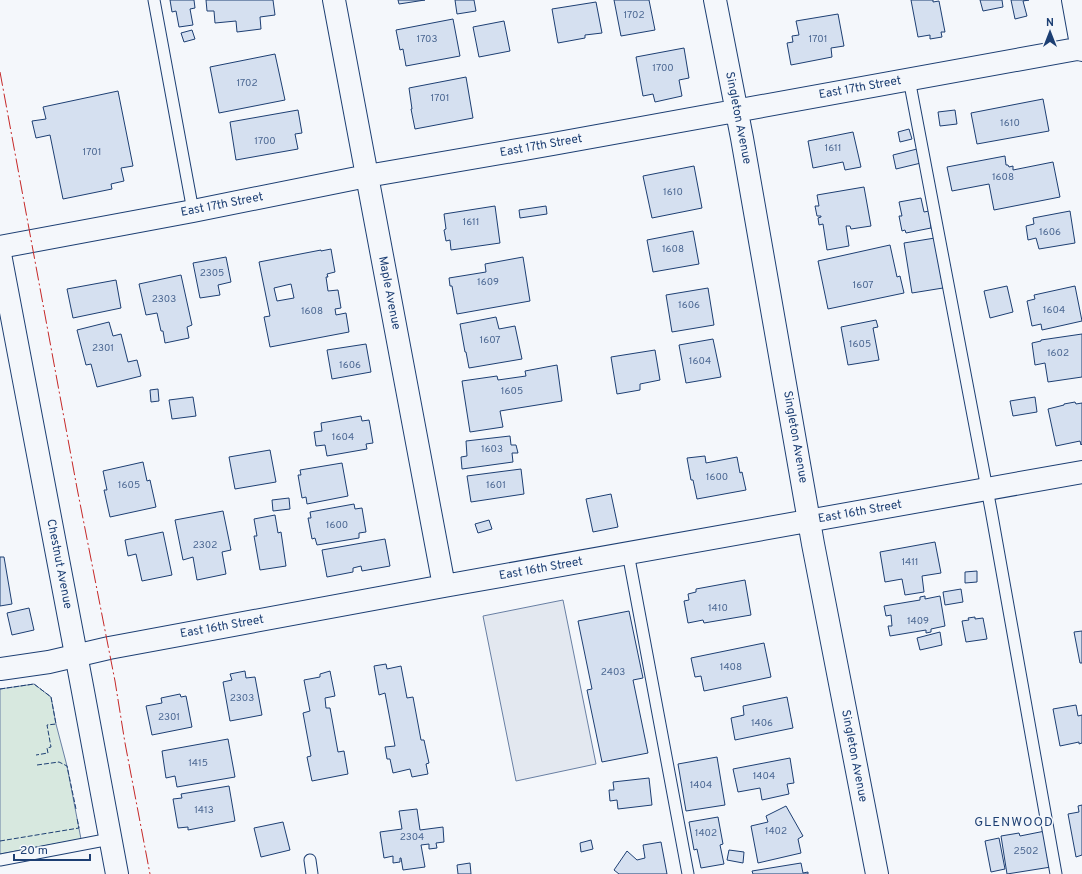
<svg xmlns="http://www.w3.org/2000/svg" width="1082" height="874" font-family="Overpass,sans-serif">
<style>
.green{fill:#d7e8df;stroke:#687fa3}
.parking{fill:#e3e8f0;stroke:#687fa3}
.building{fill:#d5e0f0;stroke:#1d3f73;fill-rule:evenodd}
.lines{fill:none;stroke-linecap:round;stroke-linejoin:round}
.lane-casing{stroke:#1d3f73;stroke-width:13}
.street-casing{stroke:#1d3f73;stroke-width:24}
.secondary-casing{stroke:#1d3f73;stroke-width:24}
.lane{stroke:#f4f7fb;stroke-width:11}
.street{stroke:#f4f7fb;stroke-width:22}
.secondary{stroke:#f4f7fb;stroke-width:22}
.fence{stroke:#1d3f73;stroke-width:1;stroke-dasharray:5 2;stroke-linecap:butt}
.power{stroke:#c62828;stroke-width:1;stroke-dasharray:14 3 2 3;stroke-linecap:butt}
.labels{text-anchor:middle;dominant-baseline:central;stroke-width:3;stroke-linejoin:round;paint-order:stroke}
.number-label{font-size:10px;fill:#4b6792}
.street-label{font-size:12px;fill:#1d3f73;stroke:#f4f7fb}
.neighbourhood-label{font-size:13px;letter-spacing:1px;fill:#1d3f73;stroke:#f4f7fb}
</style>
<rect width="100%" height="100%" fill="#f4f7fb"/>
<path class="green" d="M34 684 51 697 56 724 67 766 81 839 0 854V689Z"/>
<path class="parking" d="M563 600 596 764 516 781 483 616Z"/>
<path class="building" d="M170 0H194L195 8 190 9 193 25 179 27 176 11 172 12Z
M206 0H273L275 15 260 17 261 29 237 32 236 21 215 23 214 11H207Z
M398 0H425L399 4Z
M455 0H474L476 11 457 14Z
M614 0H649L655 30 621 36Z
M911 0H933V2L939 1 945 32H941L942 37 930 39V35L918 37Z
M980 0H1002L1003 7 983 11Z
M1011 0H1029L1023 1 1027 16 1015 19Z
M596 2 602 33 585 35V38L558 43 552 9Z
M838 14 844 46 831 48 832 57 791 65 787 43 793 42 792 36 799 35 796 21Z
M453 19 460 56 406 66 403 49 400 50 396 30Z
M504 21 510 51 479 57 473 27Z
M192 30 195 39 184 42 181 33Z
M684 48 689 78 679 80 682 96 655 102 653 94 643 96 636 57Z
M275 54 285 100 219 113 210 67Z
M466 77 473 118 415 129 411 109H412L409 88Z
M118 91 133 166 121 168 124 181 111 184 112 189 63 199 50 135 36 138 32 121 46 119 43 107Z
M1043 99 1049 131 977 144 971 113Z
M298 110 302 133 295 134 298 149 236 160 230 122Z
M955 110 957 124 940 126 938 112Z
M909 129 912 139 900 142 898 132Z
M853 132 861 167 845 170 843 162 813 168 808 141Z
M917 149 921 163 896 169 893 155Z
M1005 156 1006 165H1008L1009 167 1013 166V170L1053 162 1060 197 994 210 989 184 952 191 947 167Z
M694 166 702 208 652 218 643 176Z
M864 187 871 226 851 229 850 226H846L849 246 827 250 823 224 819 225 818 218 821 217V216H817L815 206H819L817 195Z
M921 198 924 212 929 211 931 228 906 233 905 230 902 231 899 216H902L899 202Z
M495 206 500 243 451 250 450 240 446 241 444 230 446 229 444 214Z
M546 206 547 214 520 218 519 210Z
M1070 211 1075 243 1039 249 1036 238 1028 240 1026 226 1034 224 1033 218Z
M693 231 699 264 653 272 647 240Z
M935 238 943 288 912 293 904 243Z
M890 245 897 277 900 276 904 293 828 309 818 261Z
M331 249 335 272 327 274 328 277H326L328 291 338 290 341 308 335 309 336 315 346 313 349 332 270 347 264 317 270 316 259 262 321 250V251ZM291 284 294 298 277 301 274 288Z
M226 257 231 282 218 285 220 295 200 298 193 263Z
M523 257 530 301 457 314 452 286H450L449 278 486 272 485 264Z
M181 275 192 325 187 327 189 338 165 343 163 331H161L157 313 146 315 139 284Z
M116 280 121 308 73 318 67 289Z
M1007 286 1013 312 990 318 984 291Z
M1075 286 1082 321 1042 330 1041 324 1032 326 1027 301 1035 299 1034 295Z
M708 288 714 325 672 332 666 295Z
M496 317 499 329 515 326 522 359 469 368 466 352H465L460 324Z
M876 320 878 327 873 328 879 360 848 365 841 327Z
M109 322 113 336 121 334 128 362 137 360 141 376 97 387 91 364 86 365 77 330Z
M1082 334V377L1048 382 1045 363 1035 365 1032 343 1041 341V340Z
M713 339 721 377 686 383 679 345Z
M366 344 371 372 332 379 327 350Z
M655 350 660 380 640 384V390L617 394 611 357Z
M557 365 562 401 500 411 503 427 470 432 462 381 497 376 498 380 526 376 525 371Z
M158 389 159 401 151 402 150 390Z
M193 397 196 416 172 419 169 400Z
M1035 397 1037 412 1013 416 1010 401Z
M1075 402 1076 404 1082 403V444L1081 445 1080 441 1056 446 1048 409 1064 405V404Z
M361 416 362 421 369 420 370 425 373 443 366 444 367 449 327 456 325 445 316 446 314 432 322 431 321 423Z
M510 436 511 445H516L518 453H512L513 462 462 469 461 457 467 456 466 441Z
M270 450 276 482 235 489 229 457Z
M705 456 706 463 737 457 740 473 742 472 746 490 697 499 693 480H691L687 458Z
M143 462 147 481 150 480 156 507 110 517 104 490H107L103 471Z
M342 463 348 496 307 504 306 497 302 498 298 475H301L300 470Z
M521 469 524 494 471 502 467 476Z
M611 494 618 527 593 532 586 499Z
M289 498 290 509 273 511 272 500Z
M354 504 355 509 362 508 366 532 359 533V538L317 545 315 538 312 539 308 518H311L310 512Z
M223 511 231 550 222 552 226 574 197 580 193 557 183 560 175 520Z
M275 515 278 533 281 532 286 566 260 570 254 536H257L254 519Z
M489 520 492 529 478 533 475 524Z
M163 532 172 575 142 581 136 554 128 556 125 540Z
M385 539 390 566 362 571 361 566 353 568V572L327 577 322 550Z
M935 542 941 573 922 576 924 592 905 595 902 579 885 582 880 552Z
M0 557H4L12 604 0 606Z
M977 571V582L965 583V572Z
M745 580 751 615 704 623 703 620 688 623 684 601 689 600 688 594 696 592V589Z
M961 589 963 602 945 605 943 592Z
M925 596V599L940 596 945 626 931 629V632L926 633V630L890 636 888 626H892L891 615 886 616 884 606 920 600V597Z
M29 608 34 630 12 635 7 613Z
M629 611 643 678 633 680 648 753 602 762 587 690 592 689 578 621Z
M975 617V619L983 618 987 639 966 642 962 621 969 620 968 618Z
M1082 631V663H1080L1074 632Z
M940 632 942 645 920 650 917 638Z
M764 643 771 677 704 691 701 676 695 677 691 658Z
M386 664 387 669 401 666 407 698 413 697 421 740H424L429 763 426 764 428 774 412 777 410 769 393 773 390 759H387L385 747 395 746 385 693 379 695 374 666Z
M245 671 246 678 255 677 262 715 230 721 223 682 232 680 230 674Z
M330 671 335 696 325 698 326 708H330L338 752 344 751 348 774 312 781 307 757 311 756 303 713 310 711 304 680 320 677V674Z
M180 694 181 697 186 696 192 727 152 735 146 706 162 703 161 698Z
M787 697 793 728 735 740 731 718 744 715 743 706Z
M1076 705 1078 716 1082 715V743L1079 744V742L1060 746 1053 709Z
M228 739 235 777 177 787 175 776 166 778 162 751Z
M717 757 725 805 686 811 678 764Z
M790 758 794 783 787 784 789 794 762 800 760 788 738 792 733 769Z
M649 778 652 805 618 809 617 800 610 801 609 790H614L613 782Z
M229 786 235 821 188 830V827L178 828 173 799 182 798 181 794Z
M1082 805V855L1076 857 1068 814 1079 812 1078 806Z
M786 806 803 836 798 839 801 853 758 863 751 826 768 822 766 816Z
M417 809 420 830 443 827 444 842 436 843 437 848 429 849V844L421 845 425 867 403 870 401 858H400V862L393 863V856L384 858 380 832 402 829 399 811Z
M718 817 723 844 720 845 724 864 701 868 697 849 694 850 689 822Z
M283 822 290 850 261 857 254 828Z
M1045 831 1051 867 1007 874 1001 836 1019 833 1020 836Z
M999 838 1005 869 991 872 985 841Z
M591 840 593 849 581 852 580 843Z
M661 842 667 874H619L614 870 627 851 637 860 645 858 643 845Z
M729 850 744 852 743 863 727 860Z
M470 863 471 874H458L457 865Z
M801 863 803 873 808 872V874H753L752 871Z"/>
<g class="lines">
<g class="lane-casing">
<path id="lane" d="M154 0 193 211
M909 79 991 510 1056 874
M628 553 688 874
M0 860 110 839
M310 860 312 874"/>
</g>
<g class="street-casing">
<path id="street" d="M334 0 444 586
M715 0 742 138 813 544 877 874
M1073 0 1082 50
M0 247 193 211 367 176 553 144 1082 48
M0 669 49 662 109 648 444 586 1082 472"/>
</g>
<g class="secondary-casing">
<path id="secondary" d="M0 254 82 686 117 874"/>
</g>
<use href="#lane" class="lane"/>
<use href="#street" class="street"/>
<use href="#secondary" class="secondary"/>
<path class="fence" d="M0 689 34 684 51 697 56 724 47 725 51 747 47 748 48 753 36 755
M37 765 59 762 67 766 76 809
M0 841 79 828 77 818"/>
<path class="power" d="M0 72 77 488 115 681 125 743 150 874"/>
</g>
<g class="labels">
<g class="number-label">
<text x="634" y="15">1702</text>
<text x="427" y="39">1703</text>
<text x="818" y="39">1701</text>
<text x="663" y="68">1700</text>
<text x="247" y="83">1702</text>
<text x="440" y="98">1701</text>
<text x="1010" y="123">1610</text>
<text x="265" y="141">1700</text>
<text x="833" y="148">1611</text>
<text x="92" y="152">1701</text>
<text x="1003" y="177">1608</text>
<text x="673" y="192">1610</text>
<text x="471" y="222">1611</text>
<text x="1050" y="232">1606</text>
<text x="673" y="249">1608</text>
<text x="212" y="273">2305</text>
<text x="488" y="282">1609</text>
<text x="863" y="285">1607</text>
<text x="164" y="299">2303</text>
<text x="689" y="305">1606</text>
<text x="1054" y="310">1604</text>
<text x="312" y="311">1608</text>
<text x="490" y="340">1607</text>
<text x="860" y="344">1605</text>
<text x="103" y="348">2301</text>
<text x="1058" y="353">1602</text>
<text x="700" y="361">1604</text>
<text x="350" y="365">1606</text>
<text x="512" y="391">1605</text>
<text x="343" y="437">1604</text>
<text x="492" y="449">1603</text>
<text x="717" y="477">1600</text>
<text x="129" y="485">1605</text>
<text x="496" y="485">1601</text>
<text x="337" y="525">1600</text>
<text x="205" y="545">2302</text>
<text x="910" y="562">1411</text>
<text x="718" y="608">1410</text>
<text x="918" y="621">1409</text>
<text x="731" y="667">1408</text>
<text x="613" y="672">2403</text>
<text x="242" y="698">2303</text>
<text x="169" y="717">2301</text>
<text x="762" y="723">1406</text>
<text x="198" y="763">1415</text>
<text x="764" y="776">1404</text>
<text x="701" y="785">1404</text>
<text x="204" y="810">1413</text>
<text x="776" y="831">1402</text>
<text x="706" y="833">1402</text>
<text x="412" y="837">2304</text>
<text x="1026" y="851">2502</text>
</g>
<g class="street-label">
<text transform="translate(860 88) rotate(-10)">East 17th Street</text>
<text transform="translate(738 118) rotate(79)">Singleton Avenue</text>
<text transform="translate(541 146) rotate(-10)">East 17th Street</text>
<text transform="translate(222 205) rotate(-11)">East 17th Street</text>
<text transform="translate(389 293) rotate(79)">Maple Avenue</text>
<text transform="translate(795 437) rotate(80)">Singleton Avenue</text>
<text transform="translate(860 512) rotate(-10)">East 16th Street</text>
<text transform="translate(59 564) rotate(79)">Chestnut Avenue</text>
<text transform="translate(541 569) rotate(-10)">East 16th Street</text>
<text transform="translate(222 627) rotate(-10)">East 16th Street</text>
<text transform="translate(854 756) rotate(79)">Singleton Avenue</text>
</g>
<g class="neighbourhood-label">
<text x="1014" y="823">GLENWOOD</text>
</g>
</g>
<g transform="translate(1050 32)" stroke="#f4f7fb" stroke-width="3" paint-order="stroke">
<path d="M0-3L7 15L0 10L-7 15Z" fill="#1d3f73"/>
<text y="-6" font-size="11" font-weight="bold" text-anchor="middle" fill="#1d3f73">N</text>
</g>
<path d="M14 854v6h76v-6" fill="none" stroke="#1d3f73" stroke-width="2"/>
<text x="20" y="854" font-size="12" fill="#1d3f73" stroke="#f4f7fb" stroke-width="3" paint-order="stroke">20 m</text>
</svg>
